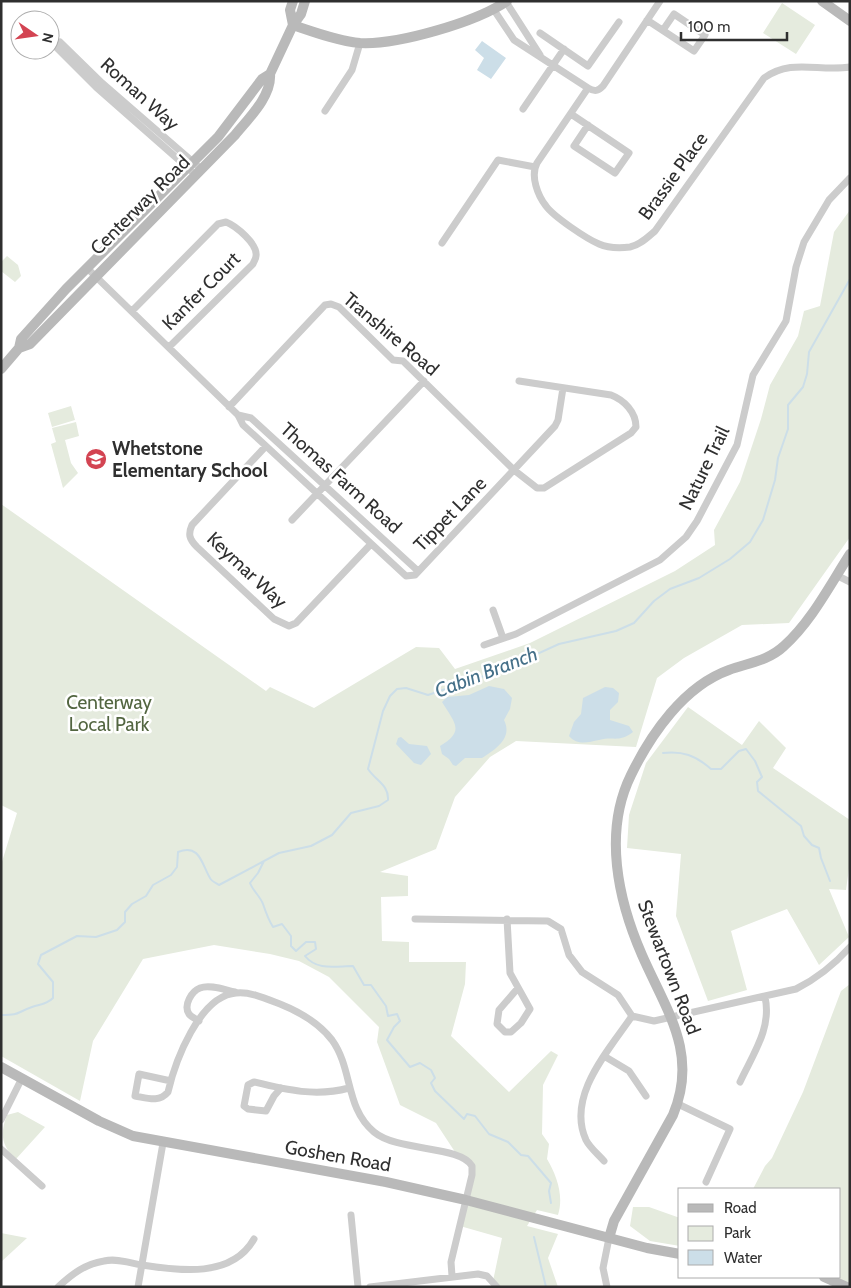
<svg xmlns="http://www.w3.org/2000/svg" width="851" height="1288" font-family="Cabin,sans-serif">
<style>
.green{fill:#e5ebde}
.water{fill:#ccdee8}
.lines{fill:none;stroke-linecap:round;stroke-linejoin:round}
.stream{stroke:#ccdee8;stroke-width:2}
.street{stroke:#ccc;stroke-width:7}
.secondary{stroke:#b9b9b9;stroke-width:10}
.labels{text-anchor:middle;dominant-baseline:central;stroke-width:5;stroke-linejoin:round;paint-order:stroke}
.street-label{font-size:19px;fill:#2f2f2f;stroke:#fff}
.poi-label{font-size:19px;font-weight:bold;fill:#2f2f2f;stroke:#fff;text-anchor:start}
.park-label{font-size:19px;fill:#536641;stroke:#fff}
.water-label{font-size:20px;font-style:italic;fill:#457089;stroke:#fff}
</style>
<rect width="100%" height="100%" fill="#fff"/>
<path class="green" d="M782 3 815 25 796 54 763 33Z
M850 210V537L789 623 742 625 684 658 657 678 636 747 516 741 490 757 455 797 436 849 380 872 408 876V896L381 897 382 941 409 942V962H466L465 984 451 1036 509 1092 551 1051 558 1055 543 1085 542 1134 549 1144 547 1159C557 1176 564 1196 558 1215L537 1210 527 1226 558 1234 548 1258 558 1287H497L493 1281 502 1238 460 1226 472 1166 457 1155 436 1123 400 1105 377 1042 379 1027 329 977 299 961 270 954 214 945 143 959 93 1041 80 1101 1 1056V865L17 813 1 805V504L266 691 270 687 314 708 416 647 439 648 455 669 530 643 675 571 715 545 714 530 740 482 761 419 770 385 798 336 804 311 820 306 834 232Z
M7 256 18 265 21 276 15 282 1 271V262Z
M71 406 75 420 52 427 48 413Z
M76 422 79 436 65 440 71 463 78 473 63 488 51 444 56 442 52 428Z
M688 707 742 745 759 721 786 748 773 768 850 820V861L846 890 829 889 849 937 819 965 787 909 731 931 747 990 708 1001 676 916 681 854 627 848 629 815 646 763Z
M850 984V1287L826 1277H840V1189H753L765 1166 772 1158 803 1092 841 991Z
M18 1112 45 1127 16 1159C1 1146 0 1133 7 1115Z
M633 1207H649L680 1218V1246L650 1241 630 1226Z
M1 1233 27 1238 1 1262Z"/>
<path class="water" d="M482 41 506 58 491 79 477 70 484 58 475 50Z
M489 686 504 689 512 698 510 709 504 720C513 738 496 749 482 758H465L456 766 453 765 449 759 442 754 440 746C466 731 454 722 442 702L447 697 469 695Z
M605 687 613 688 619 693 618 702 610 710V720L629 726 633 732C619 743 614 736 599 740 588 742 578 746 569 736L574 722 581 714 583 698Z
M401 737 409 744 427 746 431 754 421 765 414 763 396 744 398 738Z"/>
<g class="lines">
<path class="stream" d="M663 753C683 751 695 755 711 769H721L739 751 746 749 755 761 762 777 757 782 758 791 801 826 804 836 812 845 819 848 821 858 830 881
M264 861 258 873 250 883C253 891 260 896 263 904 266 913 268 919 273 927L282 924 291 936V946L296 951 306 942H315L316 949 305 956C317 971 336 966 353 966L364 985H371L386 1006 388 1016 397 1014 400 1021 394 1027 387 1040 410 1067 420 1063 431 1070 435 1078 431 1083 435 1091 464 1119 467 1114 475 1116 489 1134 508 1142 521 1155 528 1156 551 1183 549 1191 551 1203
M1 1015C21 1015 15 1013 32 1007 40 1004 46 1005 53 998V982L38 964 41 955 77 936 96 937 117 930 125 922V912L132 904 146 896 153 885 171 875 177 867 178 852C200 843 202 865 210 878 211 881 216 883 219 885L279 853 311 846 332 835 351 813 379 806 388 800C389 785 376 781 368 769L383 711 390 696 397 689 406 688 428 695 502 670 559 644 616 631 634 623 654 601 670 589 699 578 730 559 750 542 763 520 775 480 778 458 788 429V405L803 387 807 374 809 352 850 279
M534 1237 546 1287"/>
<path class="street" d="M506 2 540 55
M494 10 514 40 588 88 537 163C530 176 538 196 546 206 554 217 587 239 599 244 608 248 621 248 630 247 640 245 648 237 655 231L764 78C792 58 818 72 850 67
M647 20 694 51 705 35 674 14 663 30
M540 33 588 66 619 22
M60 42 102 83 201 169
M55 46 96 87 196 175
M588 88C595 92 598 91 603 86L660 1
M523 109 564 49
M325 111 352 70 360 43
M571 114 629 153 615 173 574 146 588 125
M442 243 498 160 535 167
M87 268 238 415 243 425 266 446 406 576 415 575 555 426 558 420 563 388
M132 311 218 224 226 222C236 226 258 244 256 256 256 259 254 261 253 264L169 347
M229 407 325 305 331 304 339 307 393 360 403 361 514 470 537 488H544L631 433 636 427C636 412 624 400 611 395L519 381
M238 415 251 418 418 571
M266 446 192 525C188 534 189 539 197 547L274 619 289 626 296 623 371 544
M292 520 424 381
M836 575 850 582
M493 610 503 638
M484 645 516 634 660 560 686 537 697 521 737 445 753 375 786 321 796 267 804 242 829 200 850 178
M415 919 548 921 561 929 569 955 582 972 618 995 632 1016 654 1021 796 989C818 978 834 965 850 947
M507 919 510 973 530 1009 521 1023 511 1032H505L497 1024 499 1010 518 988
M199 1021C196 1019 191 1017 189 1014 183 1005 192 991 200 988 210 984 225 990 235 992
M604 1056 629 1071 646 1096
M171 1081 139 1074 135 1096C147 1098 159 1103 168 1092 175 1062 199 996 236 993 249 991 267 999 280 1004 300 1012 319 1023 332 1040 353 1069 345 1108 374 1132 398 1152 460 1145 472 1166V1175L451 1262 452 1276
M740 1082C753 1054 772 1028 765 997
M281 1088 274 1096 266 1111 248 1109 244 1106 248 1085 254 1082C287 1090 316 1097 349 1088
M678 1104 730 1129 706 1182
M1 1120 22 1078
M1 1149 42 1186
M604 1161C598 1154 590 1148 586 1140 566 1096 609 1050 632 1016
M351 1215 358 1287
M58 1287C72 1274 85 1264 104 1261 117 1258 130 1263 142 1265 180 1271 232 1278 254 1239
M138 1287 163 1143
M370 1287 478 1274 487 1276 497 1287
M607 1287 603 1268 609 1238"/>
<path class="secondary" d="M293 1 290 10 293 25
M822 1 850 21
M293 25C314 32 338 41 360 43 398 45 476 22 507 1
M19 348 30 344 235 135C248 119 272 96 270 74
M1 369 19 348 21 339 66 289 218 137 262 79 270 74 293 25 301 14 305 1
M1 1067 99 1121 133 1136 386 1182 466 1200 647 1248 680 1254
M609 1238 614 1221 673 1115C699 1053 666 1010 642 955 618 900 603 832 631 775 651 734 684 686 729 670 748 663 768 661 784 646 811 622 830 585 850 554
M824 1277 847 1287"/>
</g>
<defs>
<g id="school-disc" transform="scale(1.125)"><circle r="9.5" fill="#d34452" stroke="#fff"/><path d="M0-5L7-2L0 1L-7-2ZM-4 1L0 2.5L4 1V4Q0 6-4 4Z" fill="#fff"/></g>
</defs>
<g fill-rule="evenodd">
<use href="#school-disc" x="96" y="459"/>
</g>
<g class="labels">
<g class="street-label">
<text transform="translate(140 94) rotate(42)">Roman Way</text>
<text transform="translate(673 176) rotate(-54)">Brassie Place</text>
<text transform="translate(140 205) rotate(-45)">Centerway Road</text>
<text transform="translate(201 291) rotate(-45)">Kanfer Court</text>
<text transform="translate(391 334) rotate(40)">Transhire Road</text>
<text transform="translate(704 468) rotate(-64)">Nature Trail</text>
<text transform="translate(341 478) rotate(42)">Thomas Farm Road</text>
<text transform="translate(450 514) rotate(-46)">Tippet Lane</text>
<text transform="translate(247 570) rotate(43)">Keymar Way</text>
<text transform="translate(669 967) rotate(69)">Stewartown Road</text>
<text transform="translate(338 1156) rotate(10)">Goshen Road</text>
</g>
<g class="poi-label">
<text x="112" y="448">Whetstone<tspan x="112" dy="22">Elementary School</tspan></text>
</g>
<g class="park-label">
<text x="109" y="702">Centerway<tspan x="109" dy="22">Local Park</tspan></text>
</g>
<g class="water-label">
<text transform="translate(486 672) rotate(-21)">Cabin Branch</text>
</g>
</g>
<rect width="851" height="1288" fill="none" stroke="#2f2f2f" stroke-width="5"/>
<rect x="678" y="1188" width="162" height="90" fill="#ffffff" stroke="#acacac"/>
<rect x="688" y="1204" width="25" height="8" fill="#b9b9b9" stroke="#acacac"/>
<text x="724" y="1213" font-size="15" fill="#2f2f2f">Road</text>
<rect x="688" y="1226" width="25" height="15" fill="#e5ebde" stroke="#acacac"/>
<text x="724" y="1238" font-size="15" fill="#2f2f2f">Park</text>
<rect x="688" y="1250" width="25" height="15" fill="#ccdee8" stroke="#acacac"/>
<text x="724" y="1263" font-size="15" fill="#2f2f2f">Water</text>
<g transform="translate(35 35) rotate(103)"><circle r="24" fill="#ffffff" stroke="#acacac"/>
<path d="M0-4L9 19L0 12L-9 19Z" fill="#d34452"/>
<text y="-8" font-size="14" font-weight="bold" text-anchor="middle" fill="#2f2f2f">N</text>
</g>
<path d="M681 32v8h106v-8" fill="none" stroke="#2f2f2f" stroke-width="2.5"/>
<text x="688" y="32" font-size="15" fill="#2f2f2f" stroke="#ffffff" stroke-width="4" paint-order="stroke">100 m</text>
</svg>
